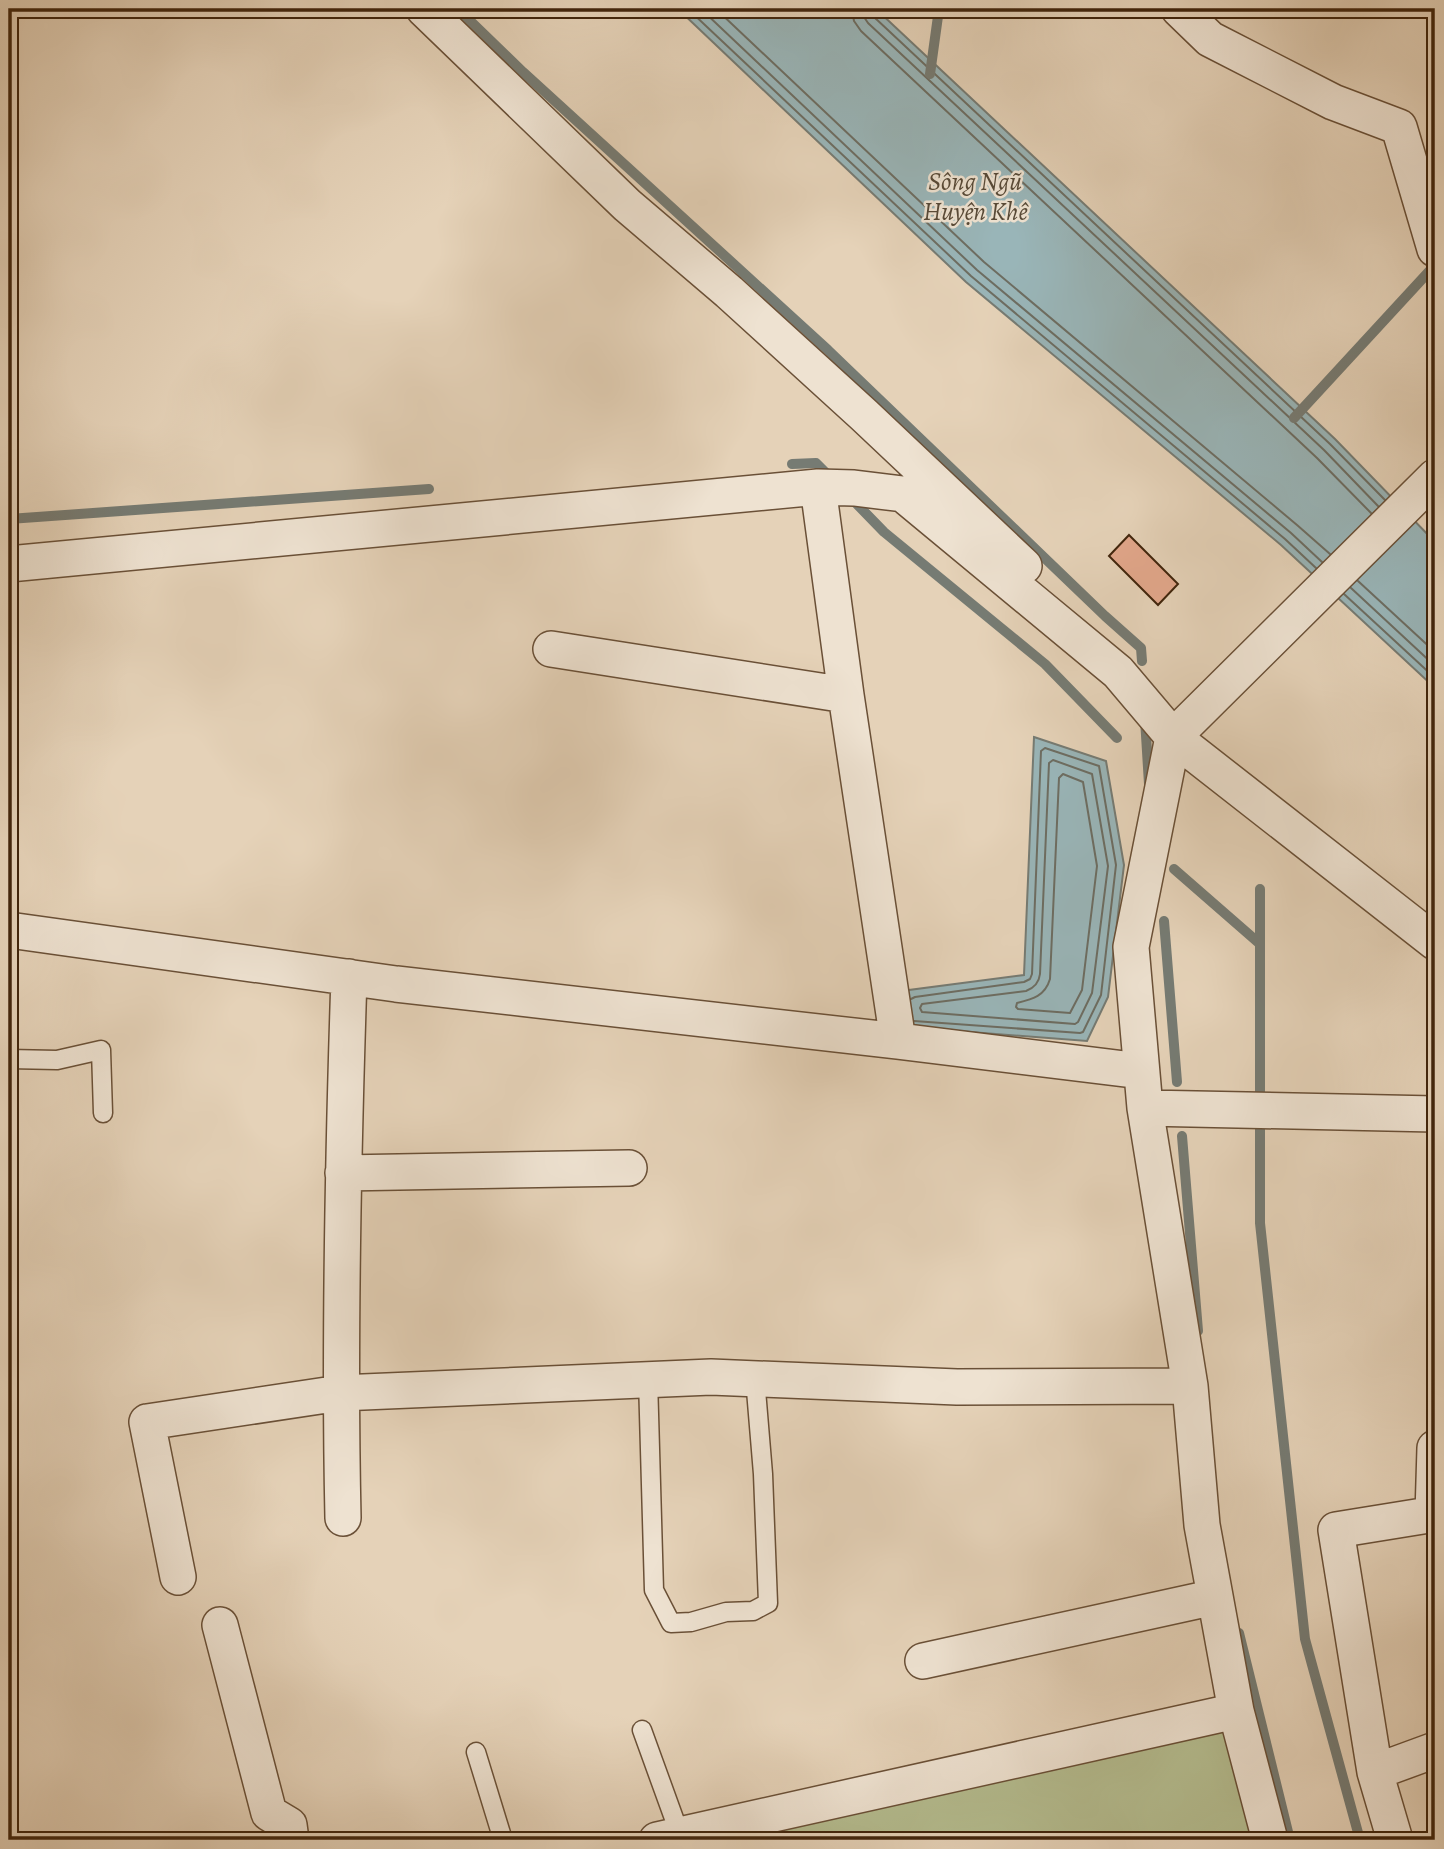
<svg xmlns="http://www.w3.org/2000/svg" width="1444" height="1849" font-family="Alegreya,serif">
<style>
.green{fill:#b4bc8f;stroke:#7a704e;stroke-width:2}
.water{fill:#99b5b8;stroke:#767b73;stroke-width:2}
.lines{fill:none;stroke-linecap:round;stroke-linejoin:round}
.shore{stroke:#6d6d62;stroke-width:2}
.stream{stroke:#767b73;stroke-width:10}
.building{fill:#e2a78b;stroke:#41250c;stroke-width:2}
.service-casing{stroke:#6a5037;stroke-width:21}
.minor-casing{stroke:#6a5037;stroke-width:38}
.service{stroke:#eee2d1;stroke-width:18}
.minor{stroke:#eee2d1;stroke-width:35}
.labels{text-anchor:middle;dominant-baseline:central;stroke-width:5;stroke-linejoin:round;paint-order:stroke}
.water-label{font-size:26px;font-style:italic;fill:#574937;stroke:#eee2d1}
</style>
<rect width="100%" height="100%" fill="#e5d2b8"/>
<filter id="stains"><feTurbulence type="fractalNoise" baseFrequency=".00286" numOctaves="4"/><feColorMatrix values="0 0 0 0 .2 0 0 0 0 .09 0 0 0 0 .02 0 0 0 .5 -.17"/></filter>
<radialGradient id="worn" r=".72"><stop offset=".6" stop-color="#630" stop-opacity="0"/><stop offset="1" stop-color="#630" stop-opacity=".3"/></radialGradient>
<path class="green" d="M1232 1712 1268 1840H658Z"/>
<path class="water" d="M678 9H876L1335 439 1435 542V688L1281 545 966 282Z
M1034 737 1106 761 1124 865 1108 997 1087 1041 907 1027 902 999 909 990 1024 975Z"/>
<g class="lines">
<path class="shore" d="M688 9 971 276 1285 539 1316 568
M701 9 977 270 1291 533 1322 562
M716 9 984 262 1297 525 1330 554
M852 9 854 21 861 31 1317 458 1371 513
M863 9 864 17 868 23 1324 450 1378 506
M871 9 874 17 1330 444 1385 500
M1358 581 1435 652
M1351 588 1435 666
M1344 594 1435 678
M1053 760 1092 774 1108 866 1092 993 1078 1022 1075 1024 922 1012 920 1008 922 1004 1026 991C1034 988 1039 983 1040 974L1049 763Z
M1063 774 1083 782 1097 866 1082 990 1070 1013 1018 1009 1016 1007 1017 1003C1033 999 1045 996 1050 979L1059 778Z
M911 999 915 997 1024 982 1030 979 1032 974 1041 751 1045 748 1099 766 1116 865 1101 995 1083 1032 1080 1033 914 1021"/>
<path class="stream" d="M458 9 523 72 828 350 1105 616 1141 648 1142 661
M930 74 939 9
M1294 418 1435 265
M792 464 816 463 828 475
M850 497 884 532 1045 664 1117 738
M9 519 429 489
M1145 719 1149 784
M1174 869 1260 944
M1260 889V1223L1305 1639 1360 1840
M1164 921 1177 1082
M1182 1136 1198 1331
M1239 1633 1290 1840"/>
</g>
<path class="building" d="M1129 535 1178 584 1158 605 1109 556Z"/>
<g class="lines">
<g class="service-casing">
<path id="service" d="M9 1059 57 1060 101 1050 103 1113
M648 1379 654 1590 671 1623 691 1622 726 1612 753 1611 768 1603 763 1474 755 1378
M642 1730 680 1835
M476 1752 503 1840"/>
</g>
<g class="minor-casing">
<path id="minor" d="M424 9 627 205 729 292 864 415 1024 566
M1179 9 1210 39 1333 102 1399 127 1435 249
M818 487 846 695 898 1041
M9 564 818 487 854 488 903 494 1118 672 1173 737 1435 942
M551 649 846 695
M9 930 396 984 898 1041 1141 1071
M1145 1108 1435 1114
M343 1173 629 1168
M1433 1514 1435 1448
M343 1518C339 1338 343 1157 349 977
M178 1577 147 1422 340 1393 711 1377 957 1387 1190 1386
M220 1625 269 1813 289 1825 291 1840
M923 1661 1215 1597
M1375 1772 1435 1750
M657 1840 1236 1711
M1270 1840 1236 1711 1202 1525 1190 1386 1145 1108 1131 947 1173 737 1435 477
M1395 1840 1375 1772 1336 1530 1435 1514"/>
</g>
<use href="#service" class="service"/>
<use href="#minor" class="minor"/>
</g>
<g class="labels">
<g class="water-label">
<text x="975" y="181">Sông Ngũ<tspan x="975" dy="30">Huyện Khê</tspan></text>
</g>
</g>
<rect width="1444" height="1849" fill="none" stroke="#e5d2b8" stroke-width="35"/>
<rect x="10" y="10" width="1423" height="1828" fill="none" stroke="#41250c" stroke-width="3.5"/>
<rect x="18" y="18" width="1409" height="1814" fill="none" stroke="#41250c" stroke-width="2"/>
<rect width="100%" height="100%" filter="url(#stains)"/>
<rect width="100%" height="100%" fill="url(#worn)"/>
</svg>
